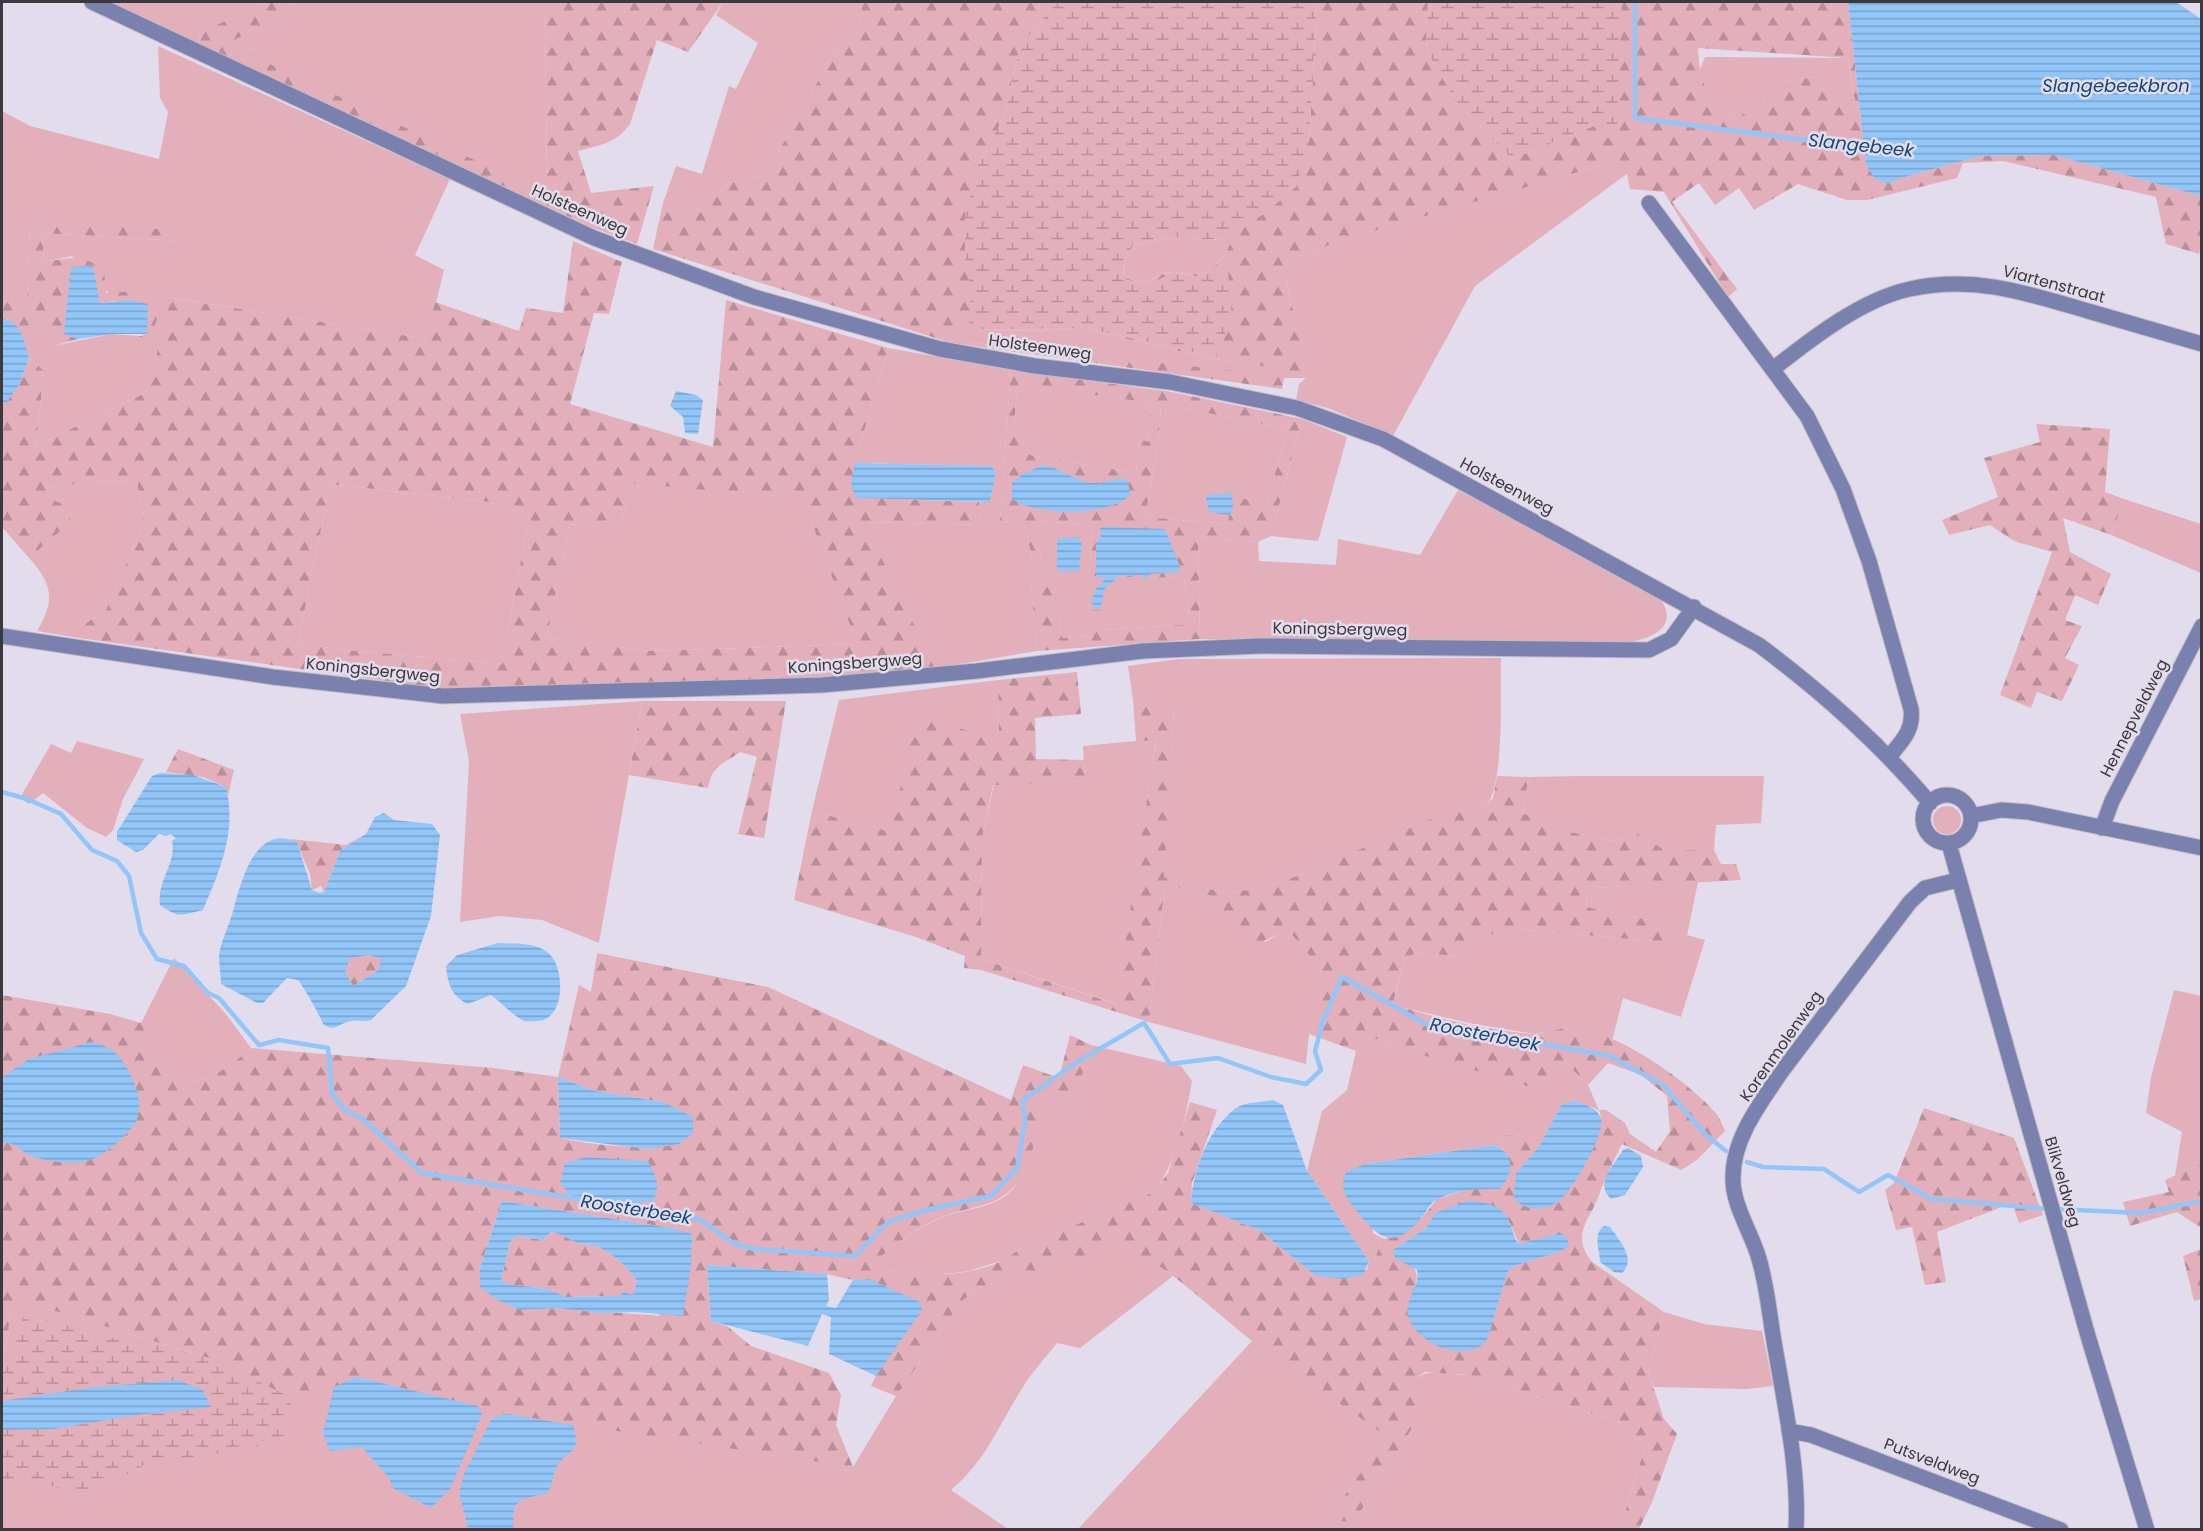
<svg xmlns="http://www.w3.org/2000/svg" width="2203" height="1531" font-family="Poppins,sans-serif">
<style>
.green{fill:#e2afba}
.forest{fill:url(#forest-firs);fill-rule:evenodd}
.wetland{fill:url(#wetland-marsh)}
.water{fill:url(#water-rules);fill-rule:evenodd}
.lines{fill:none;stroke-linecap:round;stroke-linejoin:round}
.stream{stroke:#92c6f9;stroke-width:4.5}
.minor-casing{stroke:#c1bbc9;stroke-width:17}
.minor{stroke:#7b81ae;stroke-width:15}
.labels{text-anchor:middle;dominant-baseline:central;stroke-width:5;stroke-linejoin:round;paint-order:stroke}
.street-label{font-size:16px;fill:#3b383e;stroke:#e3dcec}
.water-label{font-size:18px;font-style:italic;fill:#114877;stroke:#e3dcec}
</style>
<defs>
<pattern id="forest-firs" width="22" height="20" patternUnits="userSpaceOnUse" patternTransform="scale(1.5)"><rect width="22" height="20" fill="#e2afba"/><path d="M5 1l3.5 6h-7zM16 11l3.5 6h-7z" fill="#b88f99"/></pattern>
<pattern id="wetland-marsh" width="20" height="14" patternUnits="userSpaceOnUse" patternTransform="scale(1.5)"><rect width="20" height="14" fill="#e2afba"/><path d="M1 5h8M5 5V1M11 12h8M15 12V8" fill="none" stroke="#b88f99"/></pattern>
<pattern id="water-rules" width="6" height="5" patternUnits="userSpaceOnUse" patternTransform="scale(1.5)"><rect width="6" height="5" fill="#92c6f9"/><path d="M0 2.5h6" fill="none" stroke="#78a2cb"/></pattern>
</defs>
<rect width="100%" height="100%" fill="#e3dcec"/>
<path class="green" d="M111 2H269L200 32 199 45Z
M290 2H545L547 195 226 44 292 8Z
M723 2H860L862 8 859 28 834 52 786 139 761 176 729 183 704 207 686 212 663 203 676 166 702 174 729 86 736 89 758 43 716 15Z
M158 46 450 179 415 255 444 270 427 339 172 298 147 392 36 446 44 371 29 358 22 335 53 331 57 345 112 334 152 337 72 256 44 262 42 233 179 241 30 223 27 304 2 302V111L30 126 159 159 168 112 160 98Z
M1705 57 1848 58 1855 103 1814 77 1783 82 1738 118 1711 98 1699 72Z
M1610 163 1628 173 1475 286 1393 436 1328 408 1296 400 1299 384 1306 378 1285 272 1295 261 1335 242Z
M1169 239 1230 242C1225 258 1211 274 1193 274 1187 275 1181 271 1175 272 1154 272 1154 288 1125 278L1124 262 1132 245Z
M948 328 968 331 1088 330 1214 359 1279 368 1281 377 947 340Z
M888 348 1011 370 1000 521 1025 525 1033 564 1042 562 1035 521 1085 524 1092 530 1089 576 1184 578 1190 624 1104 630 1090 610 1095 636 1062 638 1055 585 1031 586 1037 651 935 668 863 522 982 525 979 502H990L996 472 991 466 855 463Z
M1018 383 1151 403 1148 443 1139 440 1136 473 1030 455 1014 423Z
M1161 404 1288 429 1266 504 1228 524 1145 517 1158 447Z
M1302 419 1347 437 1318 541 1271 536Z
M137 481 144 523 106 610 79 628V638L37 631C56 600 52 583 29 558L63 529 47 488 87 482Z
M631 482 803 498 857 644 649 651 547 638 569 525 622 520Z
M330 484 489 502 529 516 502 664 346 650 298 643Z
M1458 490 1657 595C1681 623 1657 637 1630 642L1200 639 1198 537 1258 542 1259 561 1336 565 1338 539 1420 555Z
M2124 499 2201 524V573L2111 535Z
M1501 658C1500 689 1505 785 1486 806L1452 811 1300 875 1256 889 1225 893 1163 877 1174 707 1133 700 1128 666 1179 659Z
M998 680 999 738 896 817 891 832 812 811 839 700Z
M642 701 599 943 542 920 499 916 460 922 469 761 460 714Z
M1156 739 1117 1004 981 959 982 837 994 784 1085 781 1083 746Z
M77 741 144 759 123 799 113 830 106 837 87 828 43 793 29 804 20 798 51 744 71 753Z
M1581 776H1764L1761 823 1716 825 1714 850H1665L1638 834 1613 841 1570 832 1522 813 1529 777Z
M1933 820a14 14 0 1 1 28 0a14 14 0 1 1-28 0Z
M1698 882 1687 935 1705 940 1681 1017 1623 998 1612 1041 1569 1028 1534 1034 1469 1023 1393 1005 1404 960 1415 953 1460 956 1466 940 1516 929 1665 942 1667 924 1586 907 1587 896 1595 888Z
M1165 885 1224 899 1265 942 1288 929 1316 963 1326 985 1322 1007 1309 1034 1306 1064 1149 1022Z
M174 958 226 1014 251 1048C195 1097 171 1092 141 1023Z
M2174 990 2202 996 2201 1164 2175 1176 2182 1132 2146 1113 2151 1077Z
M1379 1038 1403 1049 1567 1064 1588 1085 1599 1110 1576 1101 1563 1104 1540 1145 1528 1136 1506 1135 1495 1145 1365 1164 1373 1233 1382 1238 1375 1259 1369 1261 1307 1171 1322 1111 1347 1090 1356 1051Z
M1091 1045 1181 1066 1192 1081C1185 1120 1177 1159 1155 1192L1021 1248 1010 1258 969 1271 927 1276 887 1271 875 1260C896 1244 917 1228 941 1218 966 1207 997 1210 1015 1186 1033 1160 1037 1125 1044 1095L1073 1106Z
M1119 1244 1138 1252 1173 1276 1080 1348 1057 1343C1046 1357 1033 1371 1023 1387 997 1427 989 1457 951 1490L1008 1529H2V1360L8 1339 10 1308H45L212 1359 356 1377 478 1406 853 1467 896 1396 963 1300 979 1288Z
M1664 1312 1704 1324 1762 1331 1773 1386 1747 1389 1654 1387 1648 1371Z
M1252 1341 1386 1436 1327 1521 1354 1522 1411 1430 1415 1379C1434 1366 1449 1376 1470 1375L1621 1423 1645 1447 1620 1529 1077 1530Z"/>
<path class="forest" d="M269 2H290L292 8 227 44 547 194 545 2H723L688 52 657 40 630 124C617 143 600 145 578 151L591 193 654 186 637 244 591 227 199 45 200 32Z
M860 2H1057L1020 46 1004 117 979 162 965 261 971 289 970 330 1086 328 1215 357V274L1195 276 1174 272 1153 283 1138 284 1124 279 1123 262 1132 244 1169 237 1222 240 1309 142 1317 2H1428L1426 50 1458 104 1512 159 1601 123 1622 2H1848L1866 165 1901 178 1980 156 2054 155 2202 196 2201 246 2199 254 2166 244 2156 197 2003 161 1963 163 1957 178 1867 200H1847L1798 184 1754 210 1739 188 1715 205 1699 183 1672 202 1737 289 1728 297 1664 192 1630 189 1627 173 1610 163 1335 242 1295 261 1286 272C1288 308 1307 341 1306 378H1284L1282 389 944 342 945 341 653 249 663 203 686 212 704 207 729 183 761 176 786 139 834 52 859 28 862 8ZM1698 48 1848 58 1855 102 1814 77 1783 82 1738 118C1707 96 1700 87 1698 48ZM1169 239 1230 243C1225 258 1211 274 1193 274 1187 275 1181 271 1175 272 1153 273 1154 288 1125 278L1124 262 1133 245ZM949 329 968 331 1088 330 1214 359 1278 368 1281 376 947 340Z
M30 223 181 230 179 241 42 233 44 262C71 258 79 254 104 269L106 293 138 291 151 299 157 318 152 337H138L147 334 114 301 100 303 95 283 64 334 78 339 56 345 53 331 22 335 7 319H2V302L27 303Z
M573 241 622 262 609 314 594 313 570 404 713 447 726 300 888 348 855 463 858 498 979 502 982 525 864 522 935 668 835 677 443 689 79 638V628L106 610 144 523 137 481 87 482 47 488 53 500 67 506 70 520 63 529 29 558 2 527V406L20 383 29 358 44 371 36 446 147 392 171 298 427 339 435 302 519 331 526 308 563 313ZM631 483 803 499 857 644 649 651 547 638 569 525 622 520ZM330 484 489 502 529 516 502 664 346 650 298 643Z
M1011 370 1172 392 1302 419 1271 536 1258 542 1198 537 1200 639 1037 651 1031 586 1055 584 1062 638 1094 636 1090 610H1105V630L1190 624 1184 578 1089 576 1092 530 1085 524 1036 521 1042 563 1033 564 1025 525 1000 521ZM1018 384 1151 403 1148 442 1139 439 1136 473 1030 455 1014 423ZM1161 404 1288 429 1266 504 1231 496 1228 524 1145 517 1158 447Z
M2036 424 2110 429 2105 492 2124 499 2111 535 2063 518 2070 552 2111 574 2098 605 2075 595 2065 620 2082 626 2065 658 2079 665 2062 701 2037 692 2031 708 2000 695 2052 552 2014 541 1990 525 1949 535 1942 520 1998 497 1984 458 2040 442Z
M1077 672 1081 714 1035 718 1036 759 1084 760 1085 781 993 785 982 837 981 959 1116 1004 1156 740 1136 741 1133 700 1174 706 1164 877 1225 893 1256 889 1300 875 1452 810 1486 806 1493 798 1497 776 1529 777 1522 813 1570 832 1613 841 1638 834 1665 850H1714L1721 864H1736L1741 880 1595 888 1587 896 1586 907 1668 924 1665 942 1516 929 1467 940 1460 956 1415 953 1404 960 1393 1004C1434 1018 1490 1031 1533 1034 1545 1034 1557 1028 1569 1028 1613 1028 1685 1079 1714 1111 1719 1116 1722 1124 1725 1131L1697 1160 1681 1170 1622 1144C1614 1160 1606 1175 1600 1192 1592 1219 1569 1233 1592 1262L1664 1312 1648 1371 1664 1419 1677 1434 1652 1502 1639 1529H1620L1645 1447 1621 1423 1470 1375 1425 1372 1415 1379 1417 1410 1411 1430 1354 1522 1327 1521 1386 1436C1341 1404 1295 1374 1251 1340 1208 1307 1170 1265 1119 1245L979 1288 963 1300 896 1396 871 1386 876 1376 869 1279 853 1280 826 1274 707 1265 711 1321 727 1326 751 1346 829 1373 841 1395 836 1425 853 1467 506 1414 356 1377 334 1387 292 1398 212 1359 45 1308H10L8 1339 2 1360V995L110 1014 141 1023C171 1092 195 1097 251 1048L494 1068 558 1077 579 985 591 992 597 953 768 987 1011 1100 1023 1065 1059 1078 1070 1035 1091 1045 1073 1106 1044 1095C1038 1120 1036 1149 1024 1172 1004 1209 976 1204 942 1217 917 1227 897 1244 876 1260L887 1271C930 1276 986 1279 1021 1248L1154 1192 1168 1173 1190 1102 1217 1110 1192 1183 1191 1203 1259 1230 1316 1276 1367 1270 1369 1261 1375 1259 1382 1238 1385 1239 1421 1219 1437 1199 1469 1189 1500 1188 1504 1150 1495 1145 1506 1135 1528 1136 1540 1145 1516 1173 1601 1116 1599 1110H1606L1625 1123 1630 1134 1656 1152 1670 1131 1667 1096 1641 1075 1608 1063 1588 1085 1567 1064C1561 1081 1549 1083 1534 1088L1403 1049 1379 1038 1356 1051 1309 1034C1336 978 1325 974 1288 930L1252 946 1235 937 1222 915 1224 899 1165 885 1149 1022 981 970 964 968 965 956 916 937 794 900 812 811 891 832 915 719 999 737 998 680ZM558 1077 595 1091 663 1102 679 1144C639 1150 600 1146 560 1138ZM502 1201 671 1228 659 1316 558 1308 520 1310 480 1268ZM1435 1213 1508 1219 1519 1244 1561 1251 1514 1266 1508 1271 1487 1340 1414 1287C1423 1268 1407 1262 1393 1250L1426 1228Z
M642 701H786L764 838 738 834 757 757 740 752C722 765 712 765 708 788L629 775Z
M178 749 234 770 228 796 226 787 203 777 166 772Z
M366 834 340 851 324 892 321 886 312 890 310 874 297 843 291 839 346 845Z
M369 955 383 959 377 971 353 986 345 972 350 957Z
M1924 1108 2014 1138 2043 1215 2019 1223 2012 1203 1937 1232 1946 1282 1925 1285 1912 1227 1896 1230 1885 1190 1894 1183Z
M2201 1164V1228L2177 1212 2130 1226 2123 1202 2169 1192 2165 1180Z
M551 1232C560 1234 565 1236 573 1241 577 1244 586 1244 592 1245 610 1250 627 1266 637 1281L633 1296 567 1297 547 1289 508 1284 501 1280 510 1242 517 1236 543 1240Z
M2201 1249V1299L2194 1301 2183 1256Z"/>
<path class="wetland" d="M1057 2H1317L1309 142 1296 187 1264 214 1221 240 1169 237 1132 244 1123 262 1124 279 1138 284 1152 283 1174 272 1195 276 1228 271 1232 317 1215 357 1086 328 969 330 971 289 965 261V216L979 162 1004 117 1020 46Z
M1428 2H1622L1617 138H1605L1601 123 1512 159 1458 104 1426 50Z
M24 1314 150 1348 157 1345 212 1359 292 1398 284 1440 264 1439 257 1447 144 1465 90 1494H77L21 1476 2 1483V1430L210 1407 178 1380 87 1388 2 1401V1367L9 1365Z"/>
<path class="water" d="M1848 2H2176L2201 19V196L2054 155 1980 156 1901 178 1888 184 1875 179 1866 165Z
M93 266 100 303 130 300 148 304 147 334H112L78 339 64 334 71 267Z
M2 319C21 319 25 344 29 358L20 383 7 402 2 404Z
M676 391 696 395 703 400 698 434 685 433 683 417 670 406Z
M855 463 991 466 996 472 990 502 857 498C848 487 852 476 855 463Z
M1043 465C1059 468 1071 478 1087 482 1102 486 1113 476 1128 480L1130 495C1109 517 1036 516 1012 499V483L1023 474Z
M1232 493 1233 507 1230 515 1209 512 1206 499 1208 495Z
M1104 527 1165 529 1180 567 1178 572 1149 574 1148 579 1140 575 1115 577 1114 581 1105 588 1100 609H1096L1091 602 1096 589 1106 578 1096 577V542L1101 537 1100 528Z
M1078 537 1082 545 1079 571H1060L1057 568V539Z
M160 773 193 775 226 787C237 831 220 870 203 910 181 915 180 919 160 905 156 882 177 863 172 841L176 838 170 834 166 836 159 834 143 850 136 852 117 840V832L152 776Z
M384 813 394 820 432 824 440 835 431 916 406 986 371 1020C364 1022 358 1020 351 1021 338 1023 336 1033 323 1024 321 1017 303 986 298 980L287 978 263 1003H257L221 984C221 975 219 964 219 955 221 942 228 927 232 915 240 887 253 822 297 842L312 890 319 893 324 892 340 851 366 834 375 817ZM369 955 382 959 377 971 353 986 345 972 350 958Z
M498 943C514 944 534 942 547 952 565 964 567 1019 538 1021 534 1021 528 1022 524 1021 513 1016 501 1002 491 995L468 1004C451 996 448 984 446 966L457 955Z
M91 1042C110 1046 120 1054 129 1072 136 1085 142 1101 138 1116 135 1131 100 1160 84 1162 71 1164 47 1161 34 1157 23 1154 13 1140 2 1143V1077L29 1059Z
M558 1077 595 1091 663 1102 693 1117V1133L679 1144 647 1149 560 1138Z
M1273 1100 1283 1105 1307 1171 1369 1261 1363 1275 1344 1279 1316 1276 1259 1230 1191 1203C1193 1170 1208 1129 1236 1108 1244 1102 1263 1102 1273 1100Z
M1576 1101C1586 1105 1598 1108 1601 1119 1606 1132 1572 1191 1560 1200 1546 1211 1525 1212 1514 1198L1516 1173 1540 1145 1562 1104Z
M1495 1145C1516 1155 1513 1173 1500 1189 1478 1189 1456 1189 1436 1200 1429 1204 1427 1211 1422 1217 1393 1253 1377 1237 1355 1209 1345 1196 1339 1188 1346 1172L1365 1164Z
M1628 1148 1641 1156 1643 1167 1625 1195 1611 1199C1594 1182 1613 1167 1623 1150Z
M586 1157 648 1161C656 1176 661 1184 653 1201L629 1204 570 1195 560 1183 565 1163Z
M502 1201 671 1228 692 1234 691 1266 683 1316 636 1312 601 1313 558 1308 520 1310 498 1300 480 1287V1268ZM551 1232C560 1234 565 1236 573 1241 578 1244 586 1244 592 1245 610 1250 627 1266 637 1281L633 1295 623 1292 620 1296 567 1297 547 1289 508 1284 501 1280 510 1242 517 1236 543 1240Z
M1467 1201C1483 1201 1502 1205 1509 1221 1513 1229 1513 1238 1519 1244L1561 1233 1568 1240V1246L1561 1251 1514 1266 1508 1271 1487 1340C1468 1365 1414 1344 1408 1315 1404 1300 1421 1285 1417 1270L1395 1258 1393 1250 1426 1228 1435 1213Z
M1604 1226 1610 1227C1619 1240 1637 1259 1622 1273L1614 1272 1600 1262C1600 1250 1592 1235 1604 1226Z
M707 1265 827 1274 829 1300 826 1306 836 1308 853 1280 869 1279 920 1302 922 1310 876 1376 829 1354 831 1317 822 1314 808 1346 711 1321Z
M356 1377 478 1406 482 1415 450 1489 431 1508 393 1488 389 1478 362 1447 330 1451 323 1433 334 1387Z
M178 1380 203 1390 211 1407 136 1415 54 1429 2 1430V1401L87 1388Z
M506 1414 573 1425C583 1458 564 1448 555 1470 552 1478 553 1486 547 1493L522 1499 514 1507 513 1529H468L459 1492 464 1474 492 1418Z"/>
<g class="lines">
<path class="stream" d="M1635 2V118L1868 148
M2 792 27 799 61 814 92 850 117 861 129 876 141 933 157 959 184 966 208 993 219 998 259 1045 279 1040 328 1048 332 1094 345 1110 363 1119 422 1173 699 1219 735 1244 754 1249 855 1256 888 1222 930 1209 991 1196 1017 1168 1025 1121 1023 1100 1077 1062 1144 1023 1170 1064 1218 1058 1271 1077 1306 1084 1321 1070 1315 1051 1323 1021 1342 977 1431 1027 1486 1034 1610 1056 1663 1085 1705 1134 1726 1151
M1747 1162 1763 1167 1824 1169 1859 1192 1888 1175 1932 1199 2049 1209
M2054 1209 2141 1213 2202 1201"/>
<g class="minor-casing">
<path id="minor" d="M92 2 594 238 754 297 940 349 1035 366 1170 382 1297 408 1383 439 1759 645C1824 694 1877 741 1930 803
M1649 203 1807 416 1843 489 1869 561 1911 709C1914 730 1902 741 1889 757
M1773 369C1811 339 1862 299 1910 289 1974 275 2027 293 2088 311 2126 322 2164 333 2202 344
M2 636 273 677 443 696 822 685 977 671 1143 651 1260 646 1649 650 1671 639 1694 607
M1923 819a24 24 0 1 1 48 0a24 24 0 1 1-48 0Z
M1971 816 2001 810 2028 812 2202 848
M2102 828 2112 801 2202 626
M1949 844 2088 1336 2147 1530
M1789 1431 1811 1435 2061 1530
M1796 1530C1799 1470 1786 1412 1776 1353 1770 1322 1768 1289 1759 1259 1752 1233 1732 1205 1733 1177 1733 1138 1761 1102 1782 1071L1910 902 1925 888 1958 880"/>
</g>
<use href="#minor" class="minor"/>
</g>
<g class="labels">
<g class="street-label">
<text transform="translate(580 210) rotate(24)">Holsteenweg</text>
<text transform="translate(2054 284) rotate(15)">Viartenstraat</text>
<text transform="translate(1040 347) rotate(8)">Holsteenweg</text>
<text transform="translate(1507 486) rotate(28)">Holsteenweg</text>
<text transform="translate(1340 629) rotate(1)">Koningsbergweg</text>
<text transform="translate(855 663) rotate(-4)">Koningsbergweg</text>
<text transform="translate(373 670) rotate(6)">Koningsbergweg</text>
<text transform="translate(2134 718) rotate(-63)">Hennepveldweg</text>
<text transform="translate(1781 1046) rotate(-55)">Korenmolenweg</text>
<text transform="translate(2063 1182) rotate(74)">Blikveldweg</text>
<text transform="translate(1932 1461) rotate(21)">Putsveldweg</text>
</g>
<g class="water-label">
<text x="2116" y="85">Slangebeekbron</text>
<text transform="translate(1861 145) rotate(6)">Slangebeek</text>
<text transform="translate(1485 1034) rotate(11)">Roosterbeek</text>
<text transform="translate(636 1209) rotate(9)">Roosterbeek</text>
</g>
</g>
<rect width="2203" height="1531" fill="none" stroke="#3b383e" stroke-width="6"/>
</svg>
